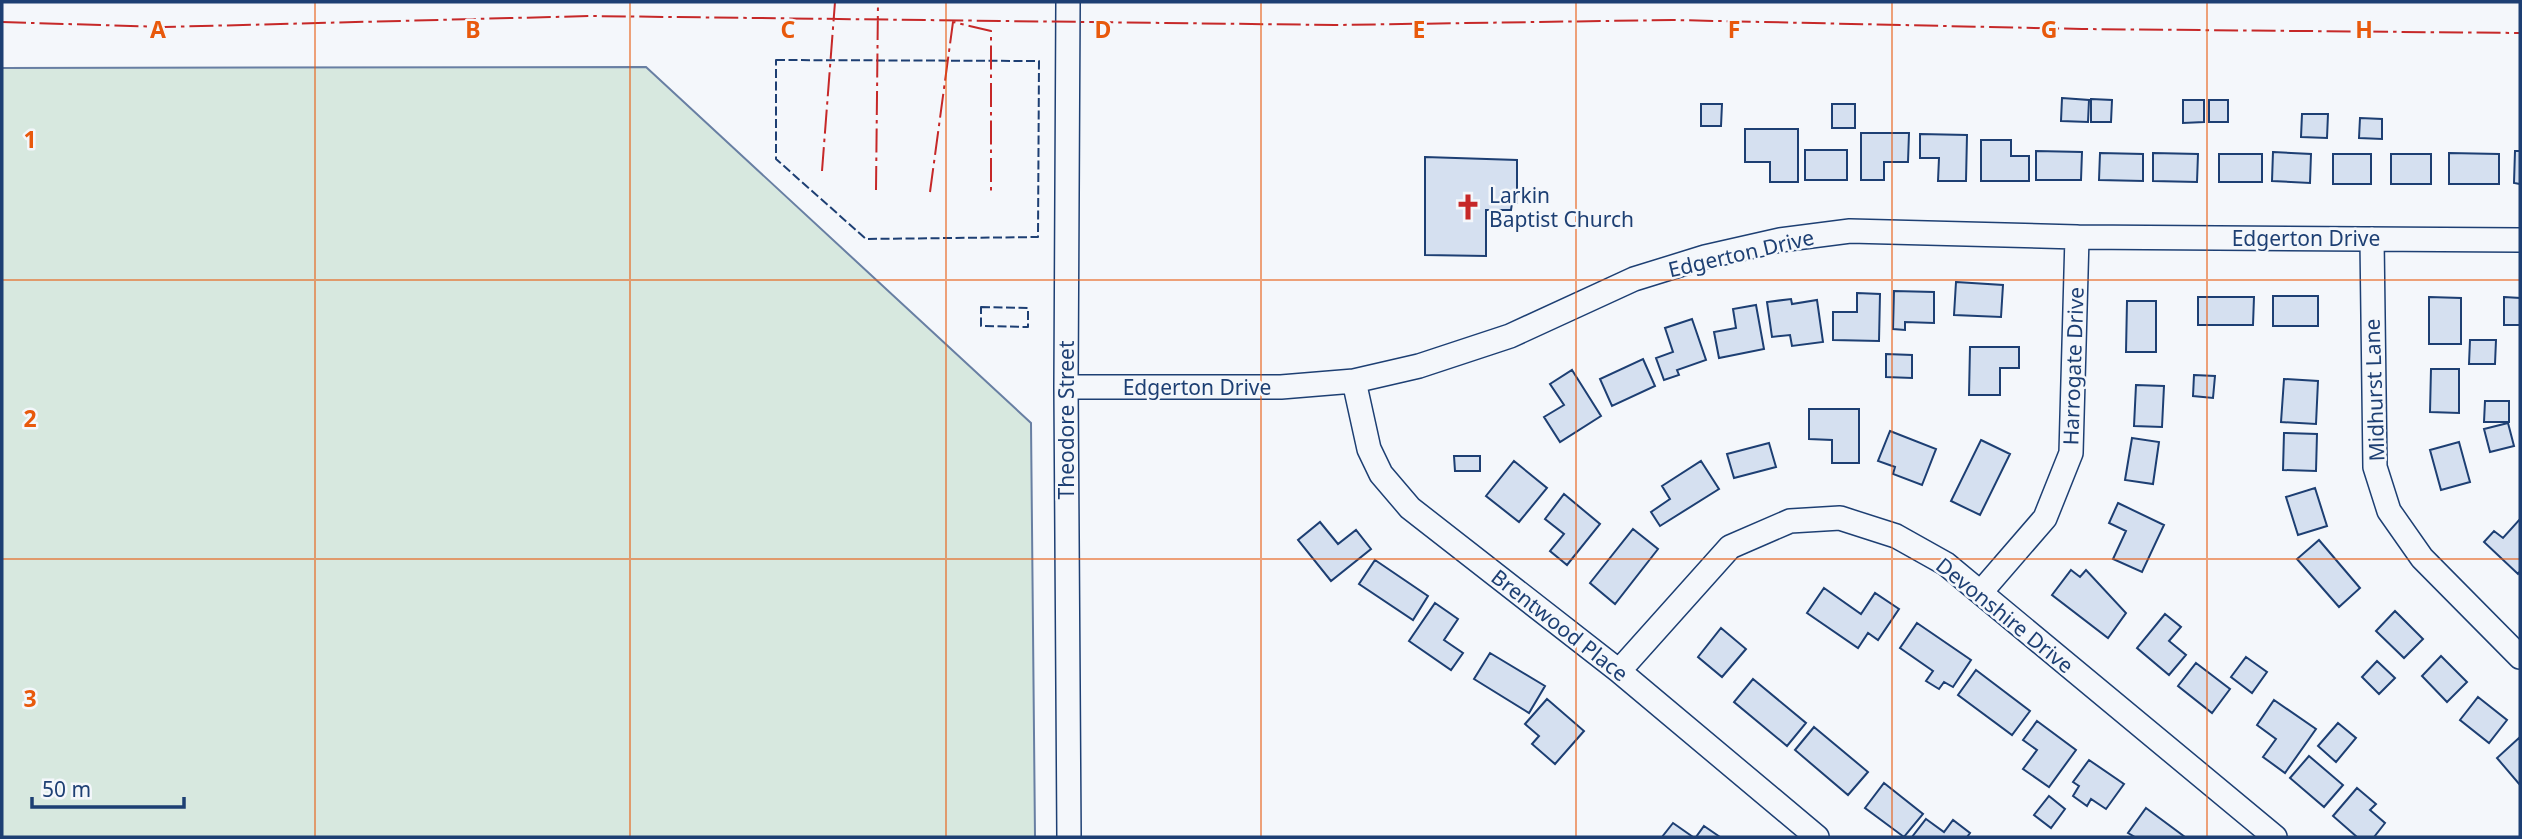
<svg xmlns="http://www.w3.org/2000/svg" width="2522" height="839" font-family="'Noto Sans',sans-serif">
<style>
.green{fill:#d7e8df;stroke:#687fa3;stroke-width:2}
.building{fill:#d5e0f0;stroke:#1d3f73;stroke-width:2}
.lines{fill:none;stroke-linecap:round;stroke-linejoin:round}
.minor-casing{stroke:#1d3f73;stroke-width:26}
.minor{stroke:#f4f7fb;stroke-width:23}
.fence{stroke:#1d3f73;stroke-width:2;stroke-dasharray:9 3.5;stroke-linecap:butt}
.power{stroke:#c62828;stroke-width:2;stroke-dasharray:24 5 3.5 5;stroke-linecap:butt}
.grid{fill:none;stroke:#e8590c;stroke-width:2;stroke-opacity:0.55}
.labels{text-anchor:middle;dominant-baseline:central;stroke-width:5;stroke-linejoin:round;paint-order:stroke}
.poi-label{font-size:21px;fill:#1d3f73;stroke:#f4f7fb;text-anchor:start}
.street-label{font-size:21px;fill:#1d3f73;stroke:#f4f7fb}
.grid-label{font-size:23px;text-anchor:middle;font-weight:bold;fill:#e8590c;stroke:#f4f7fb;stroke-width:5;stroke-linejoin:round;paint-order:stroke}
</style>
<rect width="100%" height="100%" fill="#f4f7fb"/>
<path class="green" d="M646 67 1031 423 1035 837H2V68Z"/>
<path class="building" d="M2062 98 2089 100 2088 122 2061 121Z
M2091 99 2112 100 2111 122H2091Z
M2183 100H2204V122L2183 123Z
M2209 100H2228V122H2209Z
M1701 104H1722L1721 126H1701Z
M1832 104H1855V128H1832Z
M2302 114H2328L2327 138 2301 137Z
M2360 118 2382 119V139L2359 138Z
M1745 129H1798V182H1770V162H1745Z
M1861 133H1909L1908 162H1884V180H1861Z
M1920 134 1967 135 1966 181H1938L1939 158H1920Z
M1981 140H2011V156H2029V181H1981Z
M1805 150H1847V180H1805Z
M2036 151 2082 152 2081 180H2036Z
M2515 151H2520V184L2514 183Z
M2273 152 2311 154 2310 183 2272 181Z
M2100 153 2143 154V181L2099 180Z
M2153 153 2198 154 2197 182 2153 181Z
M2449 153 2499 154V184H2449Z
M2219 154H2262V182H2219Z
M2333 154H2371V184H2333Z
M2391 154H2431V184H2391Z
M1425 157 1517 160V203H1512L1511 210H1486V256L1425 255Z
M1956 282 2003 285 2001 317 1954 315Z
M1894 291 1934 292V323L1905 322V330L1893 329Z
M1857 293 1880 294 1879 341 1833 340V312H1857Z
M2273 296H2318V326H2273Z
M2198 297H2254L2253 325H2198Z
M2429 297 2461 298V344H2429Z
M2504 297 2520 298V325H2504Z
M1791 299 1792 304 1817 300 1823 342 1792 346 1790 335 1772 337 1767 302Z
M2127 301H2156V352H2126Z
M1756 305 1764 349 1719 358 1714 332 1736 328 1733 309Z
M1692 319 1706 360 1677 370 1679 375 1664 380 1656 358 1673 352 1665 328Z
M2470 340H2496L2495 364H2469Z
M1970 347H2019V368H2000V395H1969Z
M1886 354 1912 355V378L1886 377Z
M1643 359 1655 386 1612 406 1600 379Z
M2431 369H2459V413L2430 412Z
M1572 370 1601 416 1560 442 1544 417 1564 405 1550 384Z
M2194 375 2215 376 2213 398 2193 396Z
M2284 379 2318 381 2316 424 2281 422Z
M2136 385 2164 386 2162 427 2134 426Z
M2485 401H2509V422H2484Z
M1809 409H1859V463H1832V440L1809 439Z
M2508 423 2514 446 2490 452 2484 429Z
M1890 431 1936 449 1922 485 1893 474 1895 467 1878 461Z
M2284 433 2317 434 2316 471 2283 470Z
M2132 438 2159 442 2153 484 2125 480Z
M1981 440 2010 454 1980 515 1951 501Z
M2459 442 2470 482 2441 490 2430 450Z
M1769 443 1776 467 1734 478 1727 454Z
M1454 456H1480V471H1455Z
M1514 461 1547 488 1519 522 1486 496Z
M1701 461 1719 489 1660 526 1651 512 1670 499 1662 486Z
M2315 488 2327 526 2298 535 2286 497Z
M1564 494 1600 524 1567 565 1550 551 1564 534 1545 519Z
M2118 503 2164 525 2142 572 2113 559 2126 531 2109 523Z
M2520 519V571L2518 574 2484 542 2494 531 2503 538Z
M1320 522 1338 544 1356 530 1371 549 1331 581 1298 540Z
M1633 529 1658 549 1615 604 1590 583Z
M2319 540 2360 588 2339 607 2297 559Z
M1375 560 1428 596 1413 620 1359 584Z
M2071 570 2080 577 2086 570 2126 613 2108 638 2052 595Z
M1824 588 1861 614 1875 593 1899 609 1878 640 1868 633 1858 648 1807 613Z
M1435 603 1458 619 1444 640 1463 653 1451 670 1409 641Z
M2395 611 2423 639 2404 658 2376 631Z
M2165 614 2181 627 2169 641 2186 655 2169 675 2137 648Z
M1917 623 1971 660 1953 687 1944 682 1939 689 1926 681 1933 671 1900 648Z
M1721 628 1746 649 1722 677 1698 657Z
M1490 653 1545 686 1529 713 1474 679Z
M2441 656 2467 682 2447 702 2422 676Z
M2246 657 2267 672 2252 693 2231 677Z
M2377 661 2395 678 2379 694 2362 677Z
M2196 663 2230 689 2212 713 2178 686Z
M1976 670 2030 711 2012 735 1958 695Z
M1753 679 1806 723 1787 746 1734 702Z
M2478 697 2507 720 2489 743 2460 720Z
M1547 699 1584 731 1555 764 1532 744 1539 736 1525 724Z
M2274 700 2316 729 2285 773 2263 757 2276 739 2257 725Z
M2037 721 2076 750 2049 787 2023 769 2037 750 2023 740Z
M2338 723 2356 738 2336 762 2318 746Z
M1814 727 1868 772 1848 795 1795 750Z
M2520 737V785L2497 758Z
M2309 756 2343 785 2324 807 2290 778Z
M2089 760 2124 784 2106 809 2091 799 2087 806 2073 796 2079 786 2073 782Z
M1884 783 1923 814 1904 837 1865 808Z
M2357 788 2376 804 2370 810 2385 823 2374 837H2357L2333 816Z
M2049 796 2065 809 2051 828 2034 815Z
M2146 808 2185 837H2135L2128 833Z
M1926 819 1944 832 1953 820 1970 833 1967 837H1912Z
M1673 823 1693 837H1662Z
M1704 826 1720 837H1696Z"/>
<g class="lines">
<g class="minor-casing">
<path id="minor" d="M1068 2 1066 387 1069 837
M2372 239 2375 467 2389 511 2422 558 2520 657
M1354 381 1369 449 1381 474 1410 508 1619 671 1817 837
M1066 387H1281L1354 381 1419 366 1510 336 1634 279 1705 257 1780 240 1850 231 2077 237 2520 240
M1981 592 2045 518 2071 453 2077 237
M1619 671 1730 547 1790 521 1840 518 1896 536 1946 564 2275 837"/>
</g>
<use href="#minor" class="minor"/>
<path class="fence" d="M776 60 1039 61 1038 237 866 239 776 159Z
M981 307 1028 308V327L981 326Z"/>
<path class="power" d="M2 22 164 27 590 16 1335 25 1673 20 2082 29 2520 33
M822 171 835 2
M876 190 878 2
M930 192 953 22 991 31V191"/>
</g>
<path class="grid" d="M315 2V837M630 2V837M946 2V837M1261 2V837M1576 2V837M1892 2V837M2207 2V837M2 280H2520M2 559H2520"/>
<defs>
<g id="church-bare" transform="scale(2.1)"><path d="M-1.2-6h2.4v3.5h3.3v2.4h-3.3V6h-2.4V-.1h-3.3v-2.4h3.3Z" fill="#c62828" stroke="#f4f7fb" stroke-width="2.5" paint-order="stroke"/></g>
</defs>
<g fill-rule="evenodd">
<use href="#church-bare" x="1468" y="207"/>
</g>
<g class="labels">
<g class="poi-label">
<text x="1489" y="195">Larkin<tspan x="1489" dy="24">Baptist Church</tspan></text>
</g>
<g class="street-label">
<text x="2306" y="238">Edgerton Drive</text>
<text transform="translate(1741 253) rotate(-13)">Edgerton Drive</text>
<text transform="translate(2073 366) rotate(-88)">Harrogate Drive</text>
<text x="1197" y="387">Edgerton Drive</text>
<text transform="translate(2374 390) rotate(-92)">Midhurst Lane</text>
<text transform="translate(1066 420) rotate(-90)">Theodore Street</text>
<text transform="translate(2005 615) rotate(39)">Devonshire Drive</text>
<text transform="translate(1560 625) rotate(38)">Brentwood Place</text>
</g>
</g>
<g class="grid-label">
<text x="158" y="38">A</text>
<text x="473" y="38">B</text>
<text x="788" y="38">C</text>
<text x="1103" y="38">D</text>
<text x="1419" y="38">E</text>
<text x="1734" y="38">F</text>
<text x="2049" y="38">G</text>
<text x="2364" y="38">H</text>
<text x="30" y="148">1</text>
<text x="30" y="427">2</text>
<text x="30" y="707">3</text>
</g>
<rect width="2522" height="839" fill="none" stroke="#1d3f73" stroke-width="7"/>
<path d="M32 797v10h152v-10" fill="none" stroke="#1d3f73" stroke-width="3.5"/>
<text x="42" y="797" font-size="21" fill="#1d3f73" stroke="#f4f7fb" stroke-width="5" paint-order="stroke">50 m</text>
</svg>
